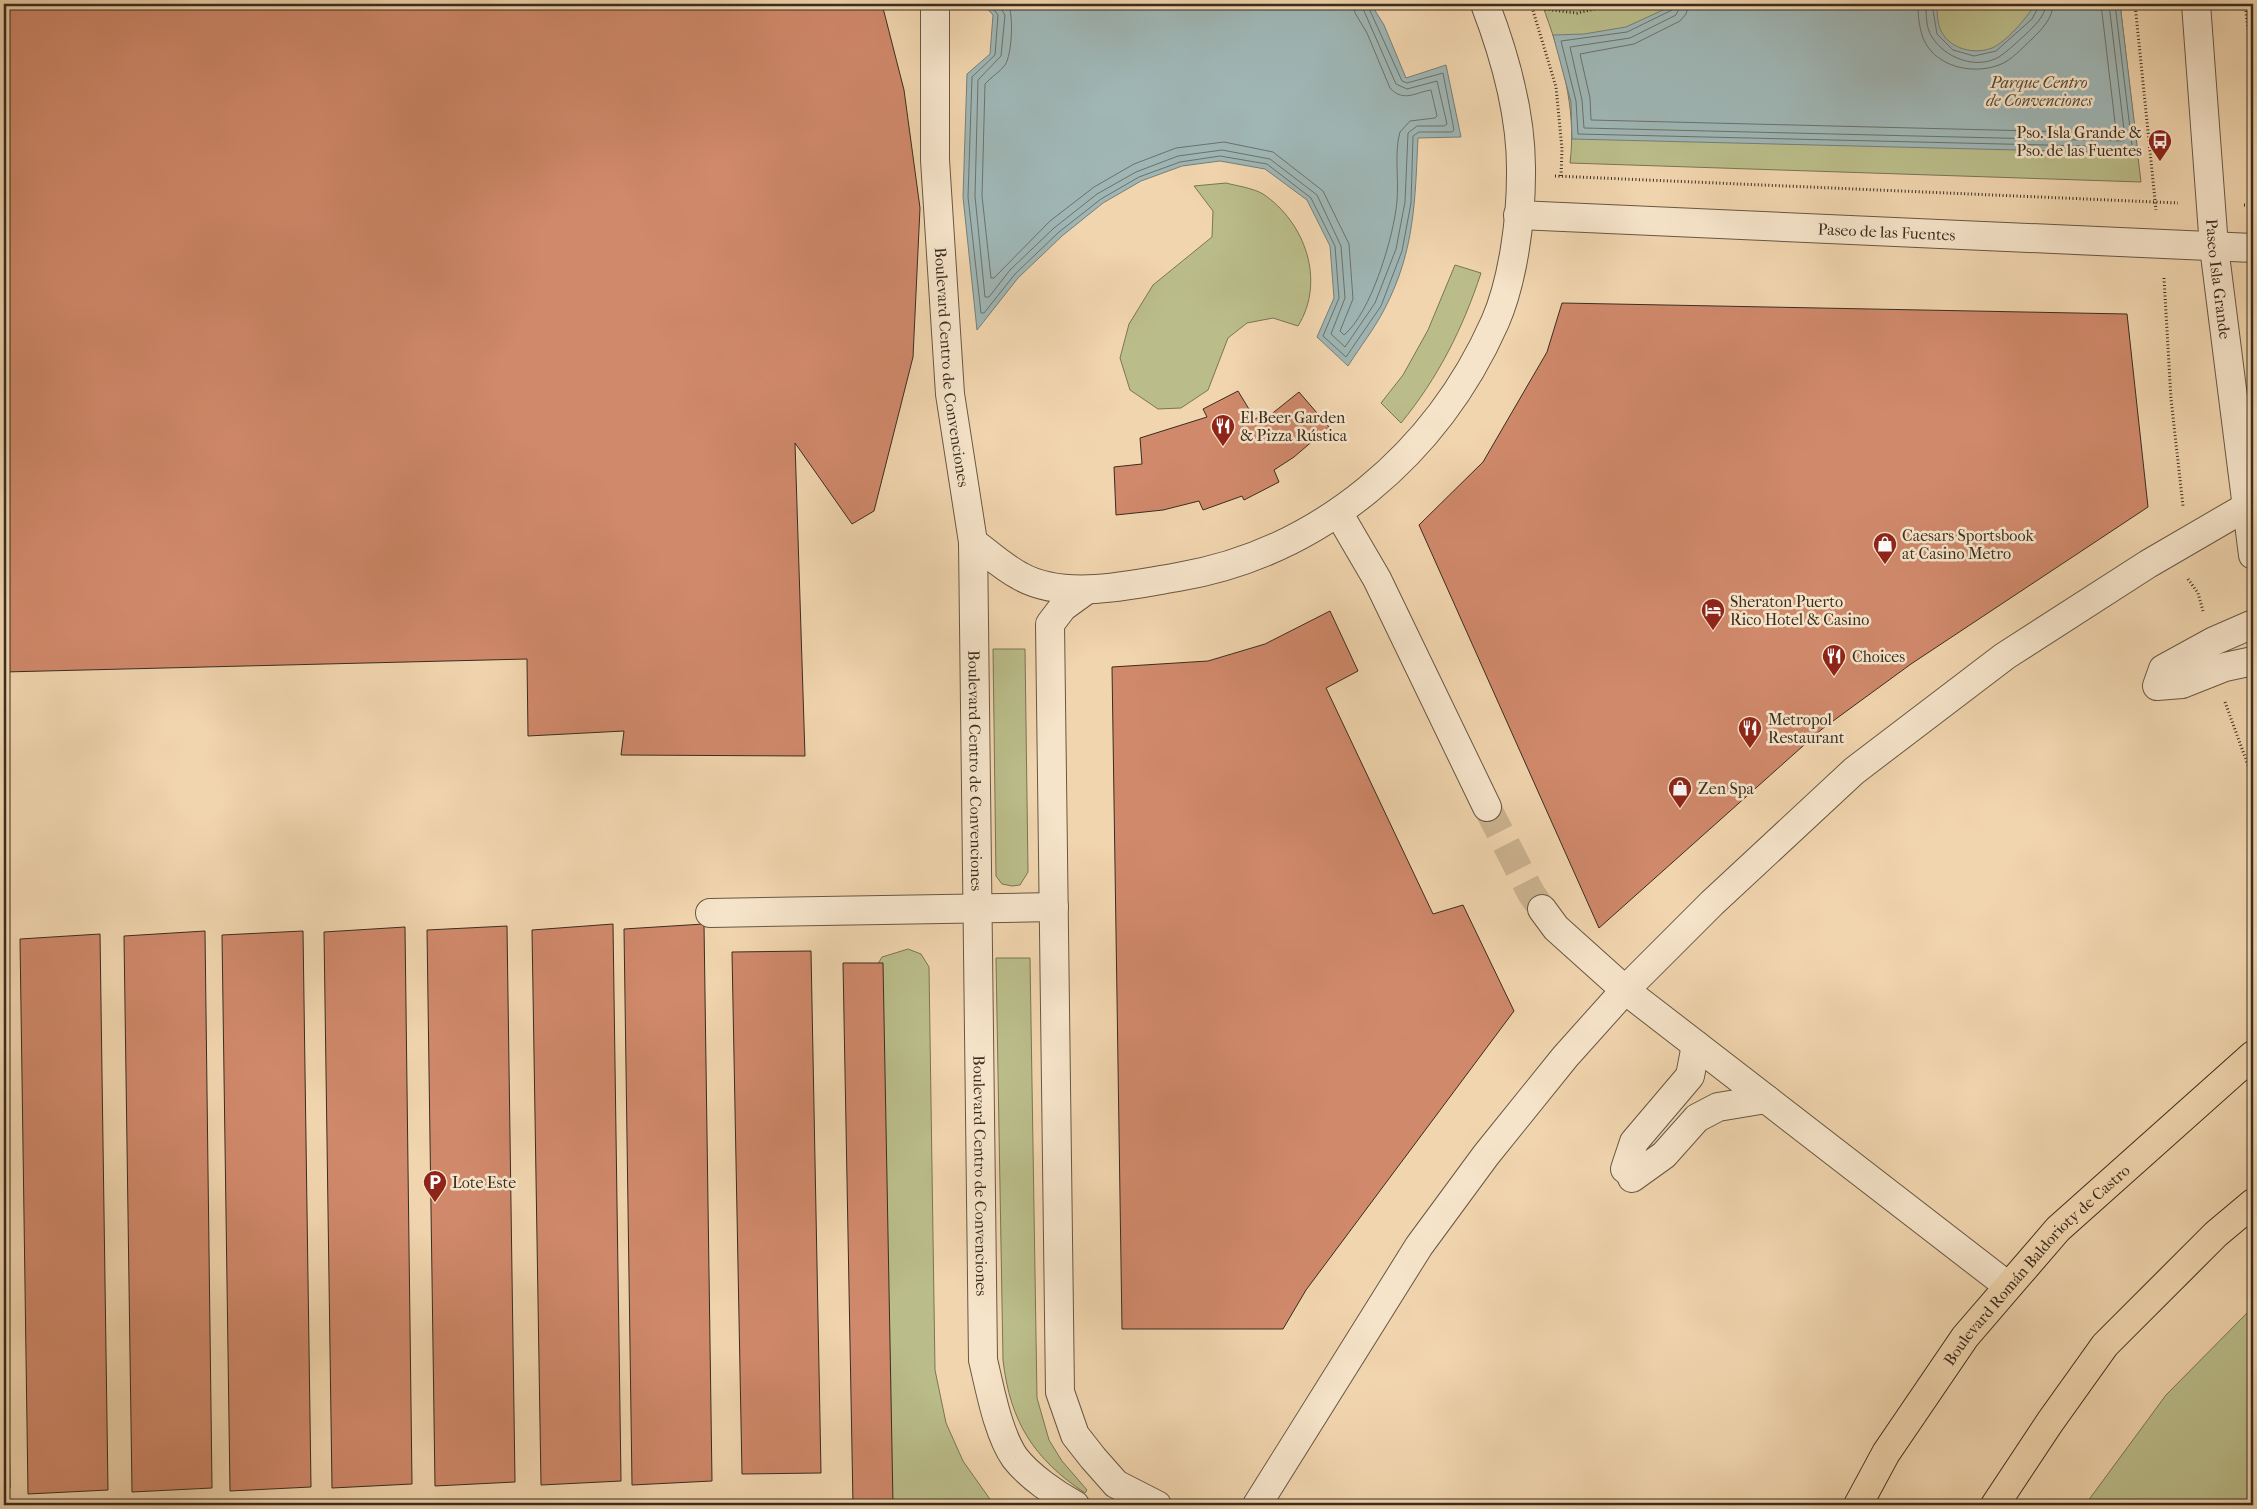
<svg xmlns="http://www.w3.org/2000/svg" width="2257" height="1509" font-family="'IM FELL French Canon',serif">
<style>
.green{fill:#babd8a;stroke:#7a7554}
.water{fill:#9fb6b5;stroke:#767f79}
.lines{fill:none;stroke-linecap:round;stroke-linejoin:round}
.shore{stroke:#6c726a;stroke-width:1}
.building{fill:#d0896b;stroke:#392d1f}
.minor-tunnel{stroke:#ccb391;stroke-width:28;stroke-dasharray:28 14;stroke-linecap:butt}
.minor-casing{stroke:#675743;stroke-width:30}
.major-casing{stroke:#392d1f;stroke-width:30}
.path{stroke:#392d1f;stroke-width:3;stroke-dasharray:1 2.5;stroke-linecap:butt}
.minor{stroke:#f6e4ca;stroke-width:28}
.major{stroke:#f1d5ae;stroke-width:28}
.labels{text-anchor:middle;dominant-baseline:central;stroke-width:5;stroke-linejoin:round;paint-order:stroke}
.park-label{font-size:16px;font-style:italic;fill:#534a34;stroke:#f6e4ca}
.poi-label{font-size:16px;fill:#392d1f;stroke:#f6e4ca;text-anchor:start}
.street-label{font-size:16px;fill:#392d1f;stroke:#f6e4ca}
</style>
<rect width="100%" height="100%" fill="#f1d5ae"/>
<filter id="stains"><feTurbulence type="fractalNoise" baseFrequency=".004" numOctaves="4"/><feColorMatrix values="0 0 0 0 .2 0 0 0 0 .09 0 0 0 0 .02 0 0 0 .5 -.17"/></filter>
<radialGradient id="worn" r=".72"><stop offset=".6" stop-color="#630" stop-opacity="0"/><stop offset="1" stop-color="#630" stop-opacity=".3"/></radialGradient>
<path class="green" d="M1542 4H2120L2141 182 1570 163C1577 107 1561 56 1542 4Z
M1226 183C1237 186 1253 188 1263 194 1305 222 1326 281 1298 326L1273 318 1247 323 1228 338 1208 390 1181 408 1158 409 1130 390 1120 358 1129 324 1153 285 1212 237 1213 211 1194 186Z
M1455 265 1481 273C1463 328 1438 378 1401 423L1381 403 1403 375 1428 330Z
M993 649H1025L1028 872 1020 885 1012 886 1002 884 996 876Z
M908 949 921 954 929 967 935 1370 946 1423 963 1461 994 1505H884L876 967 882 957Z
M996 958H1030L1037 1398 1049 1440 1062 1461 1087 1490 1085 1493C1034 1459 1010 1422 1003 1360Z
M2253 1307V1505H2085L2166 1395Z"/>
<path class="water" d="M983 4H1371L1384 25 1406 78 1446 65 1461 137 1418 138C1415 200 1415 250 1385 308 1375 328 1360 347 1348 366L1317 337 1334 298 1330 246 1307 200 1265 169 1220 161 1182 166 1141 181 1103 203 1062 236 1018 278 977 330 963 197 967 74 990 54 993 15Z
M1676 4H1937C1937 12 1937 23 1941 31 1950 49 1974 55 1992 48 2006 42 2027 18 2035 4H2120L2138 153 1572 139 1571 102 1553 35 1584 34 1626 27Z"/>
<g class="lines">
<path class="shore" d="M990 4 998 15 995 55 972 77 968 197 981 313H984L1015 274 1059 232 1101 199 1139 177 1180 162 1220 156 1267 164 1311 198 1335 246 1339 298 1323 336 1346 357 1381 306 1402 251 1411 203 1413 136 1419 132H1452L1454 130 1443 73 1407 83 1402 81 1367 4
M998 4 1005 15 1001 56 978 80 975 196 985 297H989L1010 270 1054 228 1097 194 1136 172 1178 156 1222 150 1270 159 1317 195 1341 246 1345 298 1331 334 1345 347 1375 303 1396 249 1405 202 1408 133 1417 126H1444L1447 124 1437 81 1407 89 1396 84 1361 4
M1008 4C1014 14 1012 55 1005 65 1000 72 991 77 985 84L982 196 991 278H994L1050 221 1094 187 1134 164 1176 148 1224 142 1273 152 1323 191 1349 244 1353 299 1340 331 1344 335C1371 313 1394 236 1397 201 1399 179 1394 153 1400 132L1410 121 1435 118 1437 116 1431 90C1416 92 1404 103 1390 88L1367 33 1355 13 1353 4
M1675 4 1672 10 1627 32 1561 41 1576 101 1578 134 2130 147 2132 145 2115 4
M1681 4 1676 15 1630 38 1570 47 1582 100 1584 128 2123 141 2125 138 2109 4
M1689 4 1686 14 1680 21 1634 44 1580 54 1590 98 1591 120 2114 133 2116 131 2101 4
M1918 4C1918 15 1919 27 1923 38 1935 67 1972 75 1999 65 2011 61 2023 47 2032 39 2042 29 2053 18 2053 4
M1926 4C1926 14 1926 29 1932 37 1945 58 1976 70 1999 57 2008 51 2017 42 2025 35 2034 26 2045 17 2046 4
M1932 4 1937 34 1953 50 1974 56 1996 51 2032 19 2040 4"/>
</g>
<path class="building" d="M4 4H882L904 90 920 208 913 357 874 511 852 524 795 443 805 756 621 755 624 731 528 736 527 659 4 672Z
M1562 303 2127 314 2148 507 1911 664 1822 729 1599 928 1419 525 1483 462 1547 352Z
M1238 391 1255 419 1267 413 1269 416 1299 392 1329 427 1294 457 1274 470 1279 482 1244 500 1242 496 1203 510 1199 501 1163 510 1116 515 1114 467 1142 464 1140 438 1207 417 1203 409Z
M1330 611 1358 671 1326 688 1433 914 1463 905 1514 1011 1306 1290 1283 1329H1122L1112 667 1208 661 1265 644Z
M613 924 621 1481 541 1485 532 930Z
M704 924 712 1481 632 1485 624 929Z
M507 926 515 1482 435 1486 427 930Z
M405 927 412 1484 332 1488 324 932Z
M205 931 212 1488 132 1492 124 936Z
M303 931 311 1487 230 1491 222 935Z
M100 934 108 1490 28 1494 20 939Z
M811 951 821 1473 742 1474 732 952Z
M843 963H883L893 1505H853Z
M4 1034 10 1488 4 1489Z"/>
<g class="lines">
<path class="minor-tunnel" d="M1487 807 1531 893 1542 909"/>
<g class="minor-casing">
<g id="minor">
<path id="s1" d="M935 4V160L950 394 973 542 983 1360C990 1389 998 1434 1015 1458 1029 1476 1055 1494 1075 1505"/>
<path id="s2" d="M2196 4 2214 247 2253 555"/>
<path id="s3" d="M1518 215 2253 248"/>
<path d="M1339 514 1377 579 1487 807"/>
<path d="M973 542C988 553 1003 567 1020 576 1064 601 1131 585 1178 577 1320 553 1437 453 1495 322 1513 281 1521 220 1521 174 1522 118 1505 56 1485 4"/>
<path d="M1085 591 1063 607 1050 624 1060 1392 1075 1435 1093 1458 1116 1484 1157 1505"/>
<path d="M2253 624 2214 641 2163 669 2157 686 2182 684 2225 667 2253 661"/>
<path d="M1542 909 1556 928 1625 990 2008 1286"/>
<path d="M710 913 1054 907"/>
<path d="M1625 1169 1634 1142 1690 1076 1696 1045"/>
<path d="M1632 1178 1664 1155 1697 1118 1718 1107 1766 1099"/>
<path d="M1257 1505 1419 1246 1486 1155 1565 1057 1625 990 1712 903 1854 771 2005 656 2148 564 2246 507"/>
</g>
</g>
<g class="major-casing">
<g id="major">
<path id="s4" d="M1858 1505 1886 1453 1965 1337 2058 1229 2253 1055"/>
<path d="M1995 1505 2050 1422 2105 1345 2216 1234 2253 1203"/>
</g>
</g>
<path class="path" d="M1531 4 1556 87 1562 149 1561 176
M2135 4 2156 210
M2245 4 2253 72
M1521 6 1577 13 1616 4
M1555 176 2178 203
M2244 205H2253
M2164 278 2171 399 2183 506
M2188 579 2198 593 2203 611
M2225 702 2253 779"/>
<use href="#minor" class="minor"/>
<use href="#major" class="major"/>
</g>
<defs>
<g id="bus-pin" transform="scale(1.25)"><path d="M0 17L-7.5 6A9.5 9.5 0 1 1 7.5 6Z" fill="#8f2418" stroke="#f6e4ca"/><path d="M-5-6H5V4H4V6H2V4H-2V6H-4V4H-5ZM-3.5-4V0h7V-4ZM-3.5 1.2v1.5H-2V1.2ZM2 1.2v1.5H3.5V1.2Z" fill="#fff"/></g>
<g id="restaurant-pin" transform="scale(1.25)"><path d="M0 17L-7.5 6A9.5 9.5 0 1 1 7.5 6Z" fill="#8f2418" stroke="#f6e4ca"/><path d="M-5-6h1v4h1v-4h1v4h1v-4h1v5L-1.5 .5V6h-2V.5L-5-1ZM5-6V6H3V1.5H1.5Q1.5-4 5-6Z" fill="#fff"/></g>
<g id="shop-pin" transform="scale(1.25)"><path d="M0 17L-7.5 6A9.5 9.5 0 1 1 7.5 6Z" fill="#8f2418" stroke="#f6e4ca"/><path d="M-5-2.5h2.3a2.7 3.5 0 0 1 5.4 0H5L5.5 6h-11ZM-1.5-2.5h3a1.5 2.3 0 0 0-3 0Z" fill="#fff"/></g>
<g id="hotel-pin" transform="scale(1.25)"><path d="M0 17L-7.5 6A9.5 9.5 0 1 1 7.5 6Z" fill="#8f2418" stroke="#f6e4ca"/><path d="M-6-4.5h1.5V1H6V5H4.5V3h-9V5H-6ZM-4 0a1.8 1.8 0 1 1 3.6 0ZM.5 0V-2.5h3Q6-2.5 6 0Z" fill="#fff"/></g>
<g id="parking-pin" transform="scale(1.25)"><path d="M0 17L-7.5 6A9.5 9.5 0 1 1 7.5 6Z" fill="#8f2418" stroke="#f6e4ca"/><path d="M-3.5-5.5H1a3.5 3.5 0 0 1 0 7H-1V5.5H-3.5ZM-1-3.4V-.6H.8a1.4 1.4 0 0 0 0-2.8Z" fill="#fff"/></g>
</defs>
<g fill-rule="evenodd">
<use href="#bus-pin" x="2160" y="141"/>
<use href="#restaurant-pin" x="1223" y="426"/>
<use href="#shop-pin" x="1885" y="544"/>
<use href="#hotel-pin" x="1713" y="610"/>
<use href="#restaurant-pin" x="1834" y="656"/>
<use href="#restaurant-pin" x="1750" y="728"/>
<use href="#shop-pin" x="1680" y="788"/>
<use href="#parking-pin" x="435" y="1182"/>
</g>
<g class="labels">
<g class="park-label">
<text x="2039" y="82">Parque Centro<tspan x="2039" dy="18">de Convenciones</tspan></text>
</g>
<g class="poi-label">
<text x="2142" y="132" text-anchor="end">Pso. Isla Grande &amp;<tspan x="2142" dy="18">Pso. de las Fuentes</tspan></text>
<text x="1240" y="417">El Beer Garden<tspan x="1240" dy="18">&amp; Pizza Rústica</tspan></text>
<text x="1902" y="535">Caesars Sportsbook<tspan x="1902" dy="18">at Casino Metro</tspan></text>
<text x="1730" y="601">Sheraton Puerto<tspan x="1730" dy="18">Rico Hotel &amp; Casino</tspan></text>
<text x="1852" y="656">Choices</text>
<text x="1768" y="719">Metropol<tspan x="1768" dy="18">Restaurant</tspan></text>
<text x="1698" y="788">Zen Spa</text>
<text x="452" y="1182">Lote Este</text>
</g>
<g class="street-label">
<text stroke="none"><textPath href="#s3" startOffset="369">Paseo de las Fuentes</textPath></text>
<text stroke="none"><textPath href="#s2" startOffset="276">Paseo Isla Grande</textPath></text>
<text stroke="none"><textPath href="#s1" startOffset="364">Boulevard Centro de Convenciones</textPath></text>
<text stroke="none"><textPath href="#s1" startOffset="769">Boulevard Centro de Convenciones</textPath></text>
<text stroke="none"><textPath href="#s1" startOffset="1174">Boulevard Centro de Convenciones</textPath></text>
<text stroke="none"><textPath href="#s4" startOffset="301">Boulevard Román Baldorioty de Castro</textPath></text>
</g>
</g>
<rect width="2257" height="1509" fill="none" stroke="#f1d5ae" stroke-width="20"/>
<rect x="5" y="5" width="2247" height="1499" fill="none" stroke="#392d1f" stroke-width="2.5"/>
<rect x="10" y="10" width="2237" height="1489" fill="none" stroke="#392d1f"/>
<rect width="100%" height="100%" filter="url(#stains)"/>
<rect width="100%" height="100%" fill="url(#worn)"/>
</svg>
